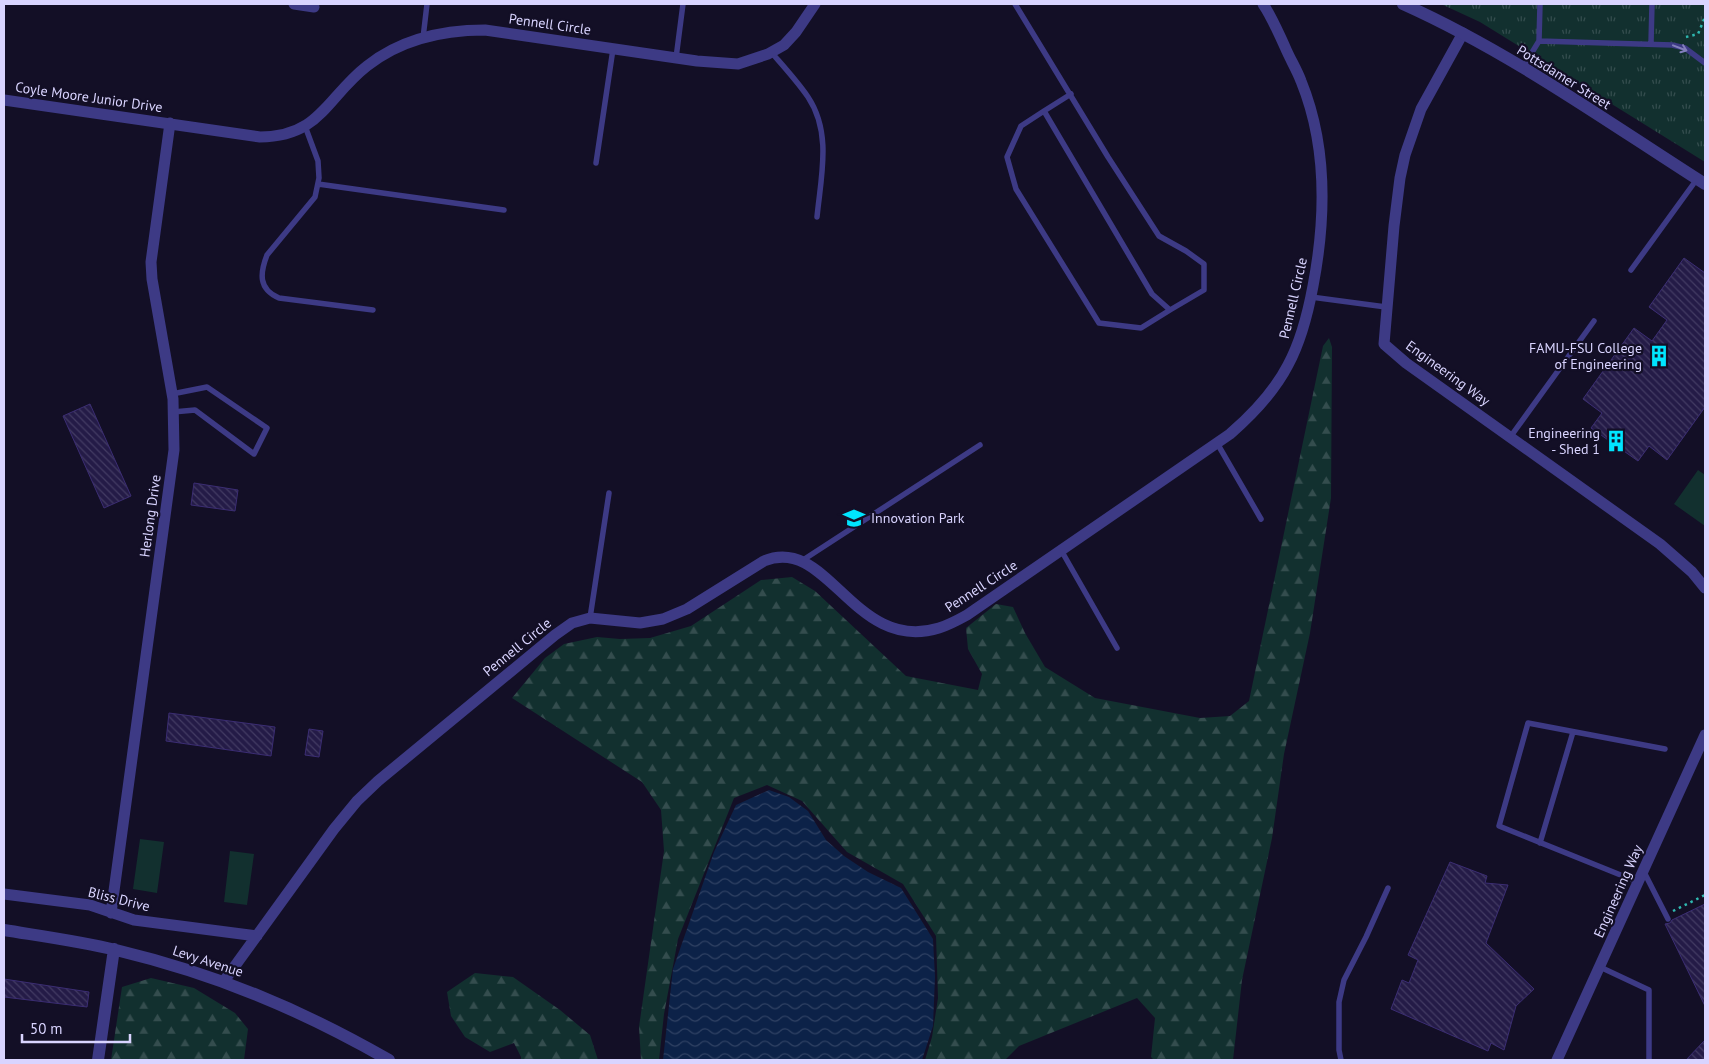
<svg xmlns="http://www.w3.org/2000/svg" width="1709" height="1064" font-family="'PT Sans',sans-serif">
<style>
.grass{fill:url(#grass-tufts)}
.forest{fill:url(#forest-firs)}
.garden{fill:#12302f}
.water{fill:url(#water-waves)}
.building{fill:url(#building-back-hatch);stroke:#3b2d73}
.lines{fill:none;stroke-linecap:round;stroke-linejoin:round}
.path{stroke:#2fb8b0;stroke-width:2.5;stroke-dasharray:2.5 4;stroke-linecap:butt}
.service{stroke:#3d3a85;stroke-width:5.5}
.minor{stroke:#3d3a85;stroke-width:11}
.tertiary{stroke:#3d3a85;stroke-width:12}
.oneway{stroke:#837fbc}
.labels{text-anchor:middle;dominant-baseline:central;stroke-width:4.5;stroke-linejoin:round;paint-order:stroke}
.street-label{font-size:14px;fill:#d9d4ff;stroke:#130f26}
.poi-label{font-size:14px;fill:#d9d4ff;stroke:#130f26;text-anchor:end}
</style>
<defs>
<pattern id="grass-tufts" width="24" height="20" patternUnits="userSpaceOnUse" patternTransform="scale(1.25)"><rect width="24" height="20" fill="#12302f"/><path d="M3 7l-1-3M5 7V3M7 7l1-3M15 17l-1-3M17 17v-4M19 17l1-3" fill="none" stroke="#344d4e"/></pattern>
<pattern id="forest-firs" width="22" height="20" patternUnits="userSpaceOnUse" patternTransform="scale(1.25)"><rect width="22" height="20" fill="#12302f"/><path d="M5 1l3.5 6h-7zM16 11l3.5 6h-7z" fill="#344d4e"/></pattern>
<pattern id="water-waves" width="16" height="10" patternUnits="userSpaceOnUse" patternTransform="scale(1.25)"><rect width="16" height="10" fill="#0c2248"/><path d="M0 5q4-4 8 0t8 0" fill="none" stroke="#2f4163"/></pattern>
<pattern id="building-back-hatch" width="6" height="6" patternUnits="userSpaceOnUse" patternTransform="scale(1.25)"><rect width="6" height="6" fill="#241b47"/><path d="M-1 5l2 2M0 0l6 6M5-1l2 2" fill="none" stroke="#433b63"/></pattern>
</defs>
<rect width="100%" height="100%" fill="#130f26"/>
<path class="grass" d="M1441 4H1705V162L1480 22Z"/>
<path class="forest" d="M1329 338 1332 347 1331 498 1310 633 1284 754 1272 838 1242 980 1233 1060H1154L1151 1057 1155 1018 1137 998 1019 1046 1005 1060H925L932 1037 938 998 936 936 903 884 847 852 802 801 767 785 734 798 678 939 664 1014 659 1060H641L639 1027 664 851 661 810 642 782 512 698 545 658 564 644 597 637 620 639 650 638 691 626 761 580 792 577 815 591 906 676 978 690 982 674 968 649 966 628 996 604 1013 607 1025 633 1045 667 1095 698 1200 718 1230 716 1249 701 1323 346Z
M475 973 513 977 560 1010 590 1035 598 1060H521V1057L514 1043 490 1052 465 1037 451 1016 447 992Z
M151 978 194 988 235 1013 248 1029 244 1060H111L122 987Z"/>
<path class="garden" d="M1698 470 1705 475V526L1674 504Z
M140 839 164 842 157 893 133 889Z
M230 851 254 854 247 905 224 902Z"/>
<path class="water" d="M769 790 789 797 808 811 826 840 844 856 868 872 901 888 933 939 935 977 933 1026 922 1060H663L673 969 714 852 736 805Z"/>
<path class="building" d="M1684 258 1705 273V407L1667 460 1649 446 1638 461 1591 428 1602 413 1583 399 1634 328 1652 341 1667 320 1649 307Z
M90 404 131 496 104 508 63 416Z
M194 483 238 490 235 511 191 505Z
M169 713 275 727 271 756 166 741Z
M309 729 323 731 319 757 305 755Z
M1450 862 1487 876 1485 883 1508 885 1486 943 1534 989 1516 1006 1504 1050 1491 1043 1488 1051 1391 1009 1402 980 1409 983 1418 960 1408 955Z
M1705 904V1006L1665 924 1670 923 1672 920Z
M4 979 89 992 87 1007 4 997Z
M1705 1040V1060H1686Z"/>
<g class="lines">
<path class="path" d="M1686 37 1698 34 1705 17
M1673 911 1705 895"/>
<path class="service" d="M1015 4 1108 157 1159 236 1186 251 1204 264V290L1170 310 1152 294 1044 111 1071 94
M423 38 427 4
M1539 41 1672 45 1685 48 1705 63
M1651 43 1652 4
M771 52C784 67 797 81 808 97 832 133 821 176 817 217
M676 58 683 4
M1523 67 1539 41 1540 4
M1044 111 1021 126 1007 157 1016 189 1099 323 1141 328 1170 310
M305 126 318 161 319 178 315 197 267 255C260 273 258 289 279 298L373 310
M596 163 613 49
M318 184 504 210
M1631 270 1697 179
M1311 297 1386 307
M172 394 207 387 267 428 254 454 195 410 173 412
M1511 436 1594 321
M1217 443 1261 519
M1061 550 1117 648
M803 560 980 445
M590 618 609 493
M1540 843 1573 732
M1644 872 1668 919
M1638 882 1499 826 1528 723 1665 749
M1600 967 1649 990V1060
M1341 1060 1339 1050V1002L1344 980 1366 937 1388 888"/>
<path class="minor" d="M294 4 314 7
M1463 33 1421 109 1405 155 1400 178 1394 226 1384 344 1406 363 1660 544 1692 572 1705 588
M4 100 260 137C320 137 327 97 367 66 401 39 443 30 485 30L697 61 738 64 768 54 784 45 796 32 815 4
M4 894 90 905 134 920 257 936
M111 913 174 450 173 399 152 279 151 262 170 123
M224 981 334 829 357 801 378 781 555 635 572 623 590 618 640 623 663 619 687 609 764 561C828 534 854 654 939 628 949 625 958 620 967 615L1230 434C1253 414 1274 392 1288 365 1301 341 1308 313 1313 286 1326 218 1328 147 1301 81 1297 70 1290 59 1285 47 1278 32 1272 17 1263 4
M1557 1060 1705 735"/>
<path class="tertiary" d="M1403 4C1510 52 1606 121 1705 184
M4 930C41 936 79 941 116 950 216 974 300 1009 389 1060
M98 1060 114 949"/>
</g>
<defs><path id="oneway-shaft" d="M-6 0H5M1.5-3L5.5 0L1.5 3" fill="none" stroke-width="1.6" stroke-linecap="round" stroke-linejoin="round" transform="scale(1.25)"/></defs>
<use class="oneway" href="#oneway-shaft" transform="translate(1680 48) rotate(21)"/>
<defs>
<g id="building-bare" transform="scale(1.725)"><path d="M-4-6H4V6H1V3H-1V6H-4ZM-2.5-4.3h1.7v1.8h-1.7ZM.8-4.3h1.7v1.8H.8ZM-2.5-1h1.7V.8h-1.7ZM.8-1h1.7V.8H.8Z" fill="#00e5ff" stroke="#130f26" stroke-width="2.5" paint-order="stroke"/></g>
<g id="university-bare" transform="scale(1.725)"><path d="M0-5L7-2L0 1L-7-2ZM-4 1L0 2.5L4 1V4Q0 6-4 4Z" fill="#00e5ff" stroke="#130f26" stroke-width="2.5" paint-order="stroke"/></g>
</defs>
<g fill-rule="evenodd">
<use href="#building-bare" x="1659" y="356"/>
<use href="#building-bare" x="1616" y="441"/>
<use href="#university-bare" x="854" y="518"/>
</g>
<g class="labels">
<g class="street-label">
<text transform="translate(550 24) rotate(8)">Pennell Circle</text>
<text transform="translate(1564 77) rotate(32)">Pottsdamer Street</text>
<text transform="translate(89 97) rotate(8)">Coyle Moore Junior Drive</text>
<text transform="translate(1293 298) rotate(-77)">Pennell Circle</text>
<text transform="translate(1448 373) rotate(36)">Engineering Way</text>
<text transform="translate(150 516) rotate(-82)">Herlong Drive</text>
<text transform="translate(981 586) rotate(-33)">Pennell Circle</text>
<text transform="translate(517 647) rotate(-39)">Pennell Circle</text>
<text transform="translate(1618 891) rotate(-66)">Engineering Way</text>
<text transform="translate(119 899) rotate(14)">Bliss Drive</text>
<text transform="translate(208 961) rotate(18)">Levy Avenue</text>
</g>
<g class="poi-label">
<text x="1642" y="348">FAMU-FSU College<tspan x="1642" dy="16">of Engineering</tspan></text>
<text x="1600" y="433">Engineering<tspan x="1600" dy="16">- Shed 1</tspan></text>
<text x="871" y="518" text-anchor="start">Innovation Park</text>
</g>
</g>
<rect width="1709" height="1064" fill="none" stroke="#d9d4ff" stroke-width="10"/>
<path d="M22 1034v8h108v-8" fill="none" stroke="#d9d4ff" stroke-width="2.5"/>
<text x="30" y="1034" font-size="15" fill="#d9d4ff" stroke="#130f26" stroke-width="4" paint-order="stroke">50 m</text>
</svg>
